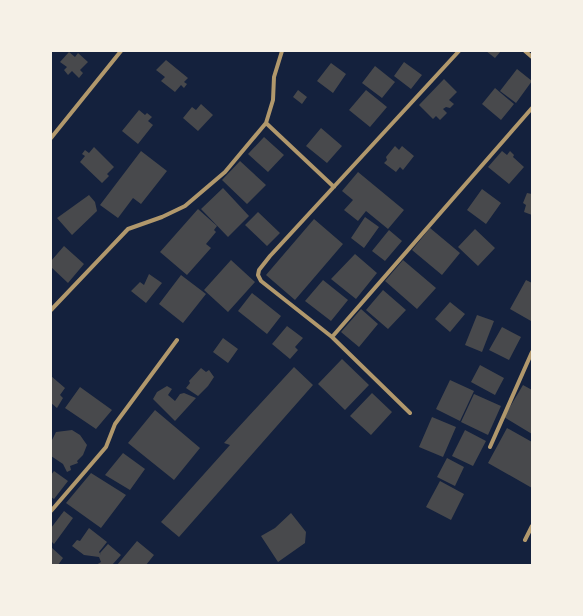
<svg xmlns="http://www.w3.org/2000/svg" width="583" height="616" font-family="'Fira Sans Condensed',sans-serif">
<style>
.building{fill:#48494c}
.lines{fill:none;stroke-linecap:round;stroke-linejoin:round}
.minor{stroke:#b1986c;stroke-width:4}
</style>
<rect width="100%" height="100%" fill="#14213d"/>
<path class="building" d="M486 51H501L495 58Z
M69 52 75 57 78 53 88 62 80 70 83 73 79 78 72 71 68 75 64 70 67 67 60 62Z
M166 60 188 78 184 82 187 84 184 88 181 85 175 92 161 81 165 77 156 70Z
M404 62 422 75 411 89 394 76Z
M331 63 346 74 333 93 317 81Z
M375 66 395 82 382 98 362 83Z
M517 69 532 81 516 103 500 91Z
M444 79 457 92 449 100 454 104 450 108 446 107 443 109 447 113 440 120 436 116 433 119 419 105Z
M495 88 514 104 501 120 482 104Z
M298 90 307 97 302 104 293 97Z
M366 90 387 107 370 127 349 110Z
M201 104 213 115 198 131 183 118 192 107 196 110Z
M139 110 145 115 147 113 152 117 148 121 153 125 138 144 122 131Z
M321 128 342 146 327 163 306 146Z
M264 137 284 155 268 172 248 154Z
M395 146 399 150 402 146 414 156 403 170 400 167 396 172 384 163 387 160 386 157Z
M94 147 114 167 107 174 109 176 102 183 80 162 85 156 82 154 85 150 89 153Z
M141 151 167 171 141 204 133 198 118 218 100 205Z
M502 151 507 155 510 151 514 155 513 157 524 167 509 184 488 167Z
M240 161 266 185 247 204 222 180Z
M358 172 404 210 388 229 366 211 358 221 344 210 353 200 342 191Z
M223 188 249 216 228 237 201 209Z
M482 189 501 203 486 224 467 210Z
M527 193 532 194V215L524 212 526 205 523 203Z
M89 195 95 202 97 211 72 235 57 218Z
M198 209 217 226 214 230 216 232 206 244 211 248 187 275 160 252Z
M258 212 280 233 267 246 245 225Z
M365 217 379 227 364 248 351 238Z
M314 219 343 244 295 300 266 275Z
M430 228 460 253 442 275 412 250Z
M475 229 495 248 478 266 458 247Z
M389 230 402 241 385 261 372 251Z
M64 246 84 264 68 283 51 267V261Z
M355 254 377 273 356 299 331 279Z
M231 260 255 282 228 312 204 290Z
M403 260 436 288 417 309 385 281Z
M149 274 162 283 146 303 131 291 140 282 144 285Z
M181 275 206 294 183 323 159 304Z
M323 280 348 300 331 321 305 301Z
M526 280 532 283 531 321 510 309Z
M383 290 406 310 388 329 366 310Z
M252 293 281 316 267 334 238 311Z
M450 302 465 314 450 332 435 319Z
M361 309 378 324 359 347 341 332Z
M477 315 494 321 482 352 465 345Z
M287 326 303 338 295 347 298 350 290 359 272 344Z
M502 327 521 337 509 360 489 350Z
M223 338 238 349 228 363 213 352Z
M342 359 369 385 345 410 318 384Z
M480 365 504 378 495 395 471 382Z
M294 367 313 385 179 537 161 522 230 445 224 443Z
M201 368 206 372 209 370 214 377 208 386 198 396 186 388 190 383 189 381Z
M51 376 65 388 60 395 63 398 57 408 51 403Z
M450 380 474 391 460 421 436 409Z
M523 385 532 390V434L504 417Z
M167 386 172 389 168 395 175 401 180 394 184 393 196 398 175 421 153 399 157 392Z
M80 387 112 410 96 429 65 408Z
M372 393 392 412 371 435 350 416Z
M474 394 501 406 488 435 461 422Z
M155 410 200 448 174 480 128 443Z
M432 417 456 427 443 457 419 447Z
M507 428 532 442V488L488 463Z
M72 430 80 435 87 445 83 455 77 461 78 463 70 466 71 470 67 472 63 464 51 456V442L56 432Z
M465 430 486 441 473 466 452 456Z
M123 453 145 469 130 490 105 475Z
M447 458 464 467 455 486 437 477Z
M54 471 68 481 54 499 51 497V475Z
M91 473 126 495 101 528 66 503Z
M440 481 464 494 451 520 426 507Z
M64 511 73 518 54 544 51 541V528Z
M291 513 306 532 305 543 278 562 261 536 275 528Z
M89 528 107 542 99 552 101 555 100 553 108 544 121 555 112 565H96L101 562 99 557 84 555 72 546 77 540 80 541Z
M137 541 154 555 146 565H117Z
M51 547 63 558 58 565H51Z"/>
<g class="lines">
<path class="minor" d="M525 51 532 57
M266 123 334 187
M51 138 121 51
M51 310 128 229 162 217 185 206 225 172 266 123 273 100 274 77 282 51
M332 337 261 281 258 275 259 270 270 256 459 51
M410 413 332 337 532 108
M490 447 532 352
M51 511 106 447 115 424 177 340
M525 540 532 526"/>
</g>
<rect width="583" height="616" fill="none" stroke="#f6f1e7" stroke-width="104"/>
</svg>
